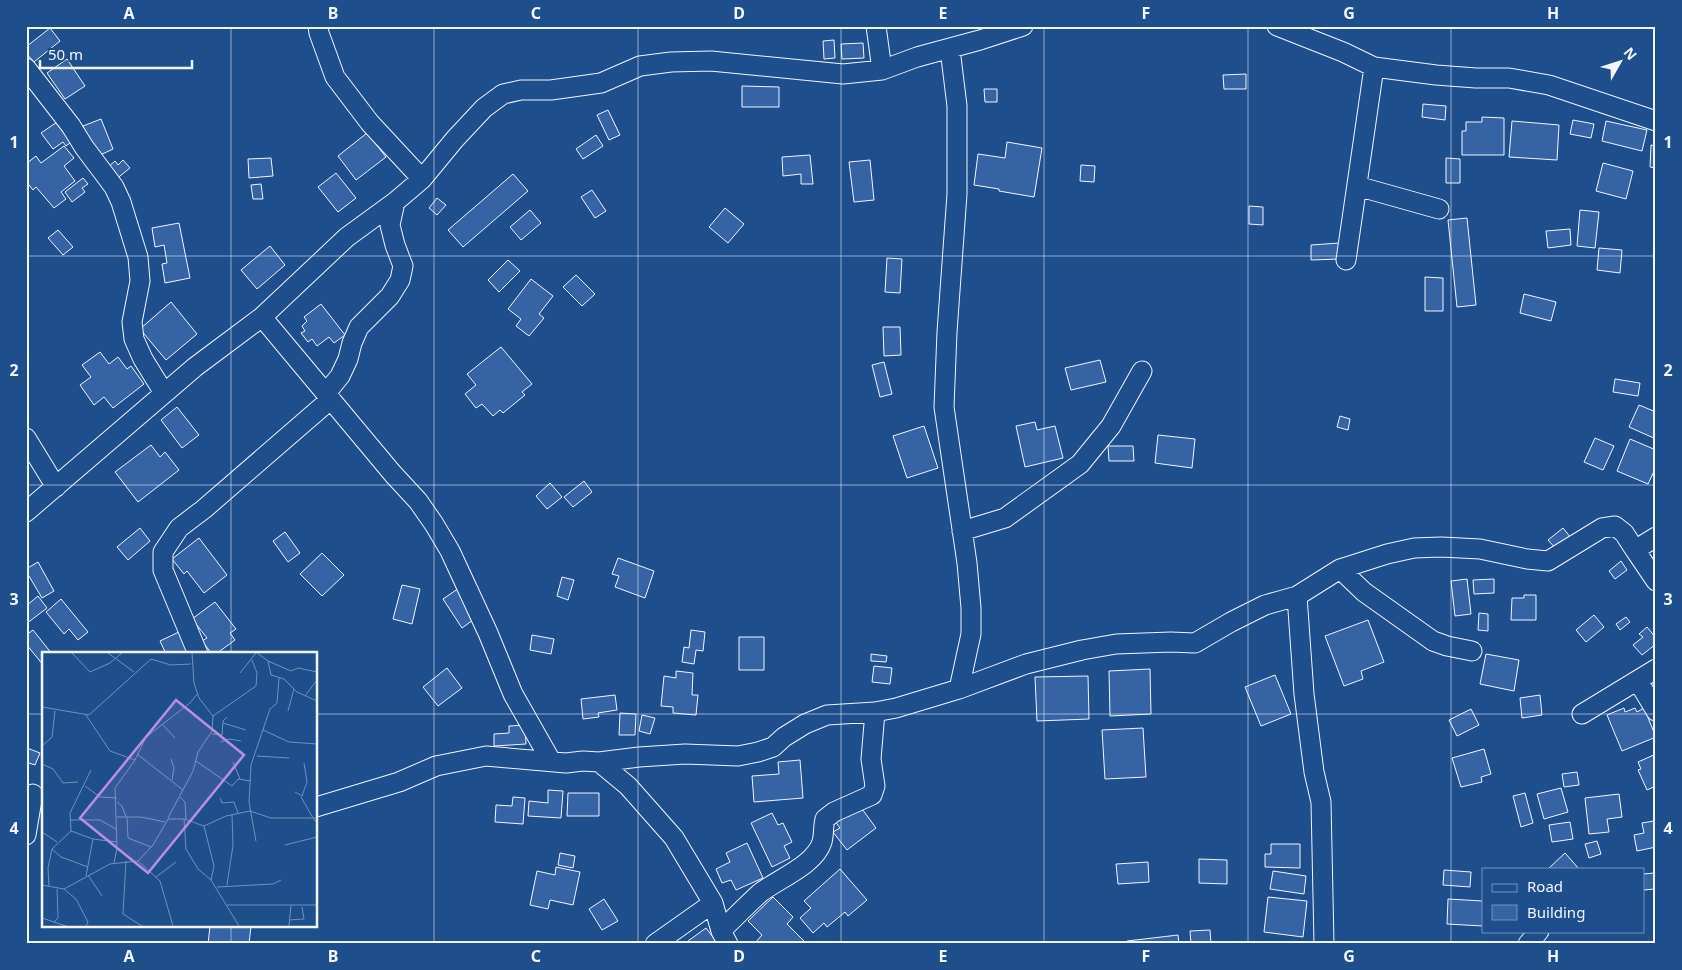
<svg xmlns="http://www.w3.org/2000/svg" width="1682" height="970" font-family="'Noto Sans',sans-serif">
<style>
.building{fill:#3563a3;stroke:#f2f6ff}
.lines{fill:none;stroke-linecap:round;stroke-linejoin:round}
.street-casing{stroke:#f2f6ff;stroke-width:21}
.street{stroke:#1f4e8c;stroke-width:19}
.grid{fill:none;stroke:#f2f6ff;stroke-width:1;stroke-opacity:0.55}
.inset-road{fill:none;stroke:#7391ba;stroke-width:1}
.view{fill:#b691df;fill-opacity:0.15;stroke:#b691df;stroke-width:2.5}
.inset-edge{fill:none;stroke:#f2f6ff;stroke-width:2.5}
.neatline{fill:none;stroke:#f2f6ff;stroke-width:2}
.grid-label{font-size:16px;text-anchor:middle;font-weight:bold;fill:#f2f6ff}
</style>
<rect width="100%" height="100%" fill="#1f4e8c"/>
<path class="building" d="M50 28 60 41 34 62 26 53V47Z
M834 40 835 58 824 59 823 41Z
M863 43 864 58 842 59 841 44Z
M67 59 85 86 65 99 47 73Z
M1246 74V89H1224L1223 75Z
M742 86 779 87V107H742Z
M984 89H997V102H985Z
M1423 104 1446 106 1445 120 1422 117Z
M608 110 620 135 609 140 597 115Z
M1482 117 1504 118V155H1462V131H1466V122H1482Z
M101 119 113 149 96 157 83 126Z
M60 120 75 139 66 146 63 142 53 149 41 133Z
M1573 120 1594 124 1591 138 1570 134Z
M1512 121 1559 125 1557 160 1509 157Z
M1606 121 1647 130 1642 151 1602 141Z
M367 133 386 157 356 180 338 156Z
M596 135 603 146 583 159 576 149Z
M1007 142 1042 148 1034 197 999 191V189L974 185 978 154 1005 158Z
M1651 145 1656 146V168L1650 167Z
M64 146 74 158 64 166 75 181 61 192 66 199 54 208 36 187 33 190 26 181V164L36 156 41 163Z
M810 155 813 184H801V174L783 176 782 157Z
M271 158 273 176 249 178 248 159Z
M1446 158 1460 159V183H1446Z
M123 160 130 168 115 180 106 169 115 161 118 165Z
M870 160 874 200 854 202 849 162Z
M1603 163 1633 171 1626 199 1596 191Z
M1081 165 1095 166 1094 182 1080 181Z
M336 173 356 198 338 212 318 187Z
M513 174 528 191 463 247 448 230Z
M83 178 88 184 82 188 85 192 72 202 65 192Z
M261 184 263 199H253L251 185Z
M592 190 606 211 595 218 581 197Z
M437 198 446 205 437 215 429 208Z
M1249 206 1263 207V225L1249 224Z
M725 208 744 224 728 243 709 227Z
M530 210 541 223 521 240 510 227Z
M1580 210 1599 212 1595 248 1577 246Z
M1467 218 1476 305 1457 307 1448 220Z
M179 223 190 278 165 283 162 264 167 263 164 245 155 247 152 228Z
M1570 229 1571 245 1548 248 1546 231Z
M58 230 73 247 63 255 48 238Z
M1339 243V259L1311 260V245Z
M270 246 285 265 257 289 241 270Z
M1599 248 1622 250 1620 273 1597 270Z
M887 258 902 259 900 293 885 292Z
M508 260 520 271 499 292 488 280Z
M576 275 595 294 582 306 563 287Z
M1425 277 1443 278V311H1425Z
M531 279 553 296 539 314 544 318 529 336 516 326 521 319 508 309Z
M1524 294 1556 302 1551 321 1520 313Z
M171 302 197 334 166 360 140 329Z
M321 304 345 335 334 343 329 337 317 346 312 339 308 342 301 333 305 331 302 326 307 321 304 317Z
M883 327H900L901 355 884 356Z
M501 347 532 384 522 392 525 395 503 413 500 410 493 416 482 404 476 408 465 394 476 385 467 374Z
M100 352 109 364 118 357 127 369 131 366 144 384 113 408 104 397 94 405 80 385 91 377 82 365Z
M1100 360 1106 382 1071 390 1065 368Z
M884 362 892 394 880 397 872 365Z
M1615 379 1640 383 1638 396 1613 392Z
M1639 405 1656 412V439L1629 427Z
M177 407 199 435 182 448 161 420Z
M1340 416 1350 419 1348 430 1337 427Z
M1035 422 1037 430 1055 426 1063 458 1025 467 1016 426Z
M924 426 938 468 907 478 893 436Z
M1158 435 1195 439 1192 468 1155 463Z
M1595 438 1614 446 1603 470 1584 462Z
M1630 439 1656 450V467L1648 484 1617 471Z
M151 445 160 457 165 452 179 470 138 502 115 472Z
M1108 446H1133L1134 461H1109Z
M584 481 592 492 573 507 564 497Z
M550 483 562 497 547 509 536 496Z
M140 528 150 541 128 560 117 547Z
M1563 528 1571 538 1557 550 1548 540Z
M285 532 300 553 288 562 273 541Z
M199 538 227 575 204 593 187 571 184 574 172 559Z
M322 553 344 575 322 596 300 574Z
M618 558 654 571 645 598 615 587 619 576 612 574Z
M1621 561 1627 570 1615 579 1609 571Z
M38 562 54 591 42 598 26 571V569Z
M562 577 574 580 568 600 557 596Z
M1467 579 1471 614 1455 616 1451 581Z
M1494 579V593L1474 594 1473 580Z
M402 585 420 589 412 624 393 619Z
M459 588 474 608 468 613 473 620 462 628 443 599Z
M1524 595H1536V620H1511L1512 598H1524Z
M38 596 47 608 26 624V606Z
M61 599 88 632 78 640 69 629 64 634 46 612Z
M215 602 236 629 230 633 235 640 216 654H212L202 641 207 638 192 619Z
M1479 613 1488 614V631L1478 630Z
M1594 615 1604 627 1586 642 1576 630Z
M1626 617 1630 622 1620 630 1616 624Z
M1368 620 1384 662 1361 671 1363 679 1344 686 1325 636Z
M1647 627 1656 638V644L1642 655 1633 645 1643 637 1639 634Z
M33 630 52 654H44V666L26 644V635Z
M691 630 705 632 703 651 696 650 694 664 682 662 684 647 689 648Z
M181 631 193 654H166L160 641Z
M532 635 554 639 551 654 530 650Z
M739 637H764V670H739Z
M871 654 887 656 886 662 871 661Z
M1486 654 1519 660 1514 691 1480 684Z
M874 666 892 668 890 684 872 682Z
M447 668 462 688 438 706 423 687Z
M1150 669 1151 714 1110 716 1109 671Z
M676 671 693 673 692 695H698L696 715 673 713V707L661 706 664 676 676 678Z
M1275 675 1291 714 1261 726 1245 687Z
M1088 676 1089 719 1037 721 1035 677Z
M615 695 617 710 598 713 599 717 583 719 581 699Z
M1540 695 1542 715 1522 718 1520 698Z
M1624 708 1625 712 1635 708 1637 712 1644 708 1656 737 1622 751 1607 715Z
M1471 709 1479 725 1457 736 1449 720Z
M620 713 636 714 635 735H619Z
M642 715 655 718 650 734 639 731Z
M525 725 526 744 494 746V734L509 733V726Z
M1143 728 1146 777 1105 779 1102 730Z
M27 748 40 753 35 765 26 762Z
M1484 749 1491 774 1481 777 1482 782 1461 787 1452 758Z
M1656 754V786L1647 790 1638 770 1641 769 1638 762Z
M800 760 803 798 754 802 752 776 779 774 778 762Z
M1577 772 1579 785 1564 787 1562 774Z
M1561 788 1568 812 1544 819 1537 794Z
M548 790 563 791 561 818 528 816 529 801 548 803Z
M568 793H599V816H567Z
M1525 793 1533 823 1521 827 1513 796Z
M1619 794 1622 817 1607 819 1609 832 1589 834 1585 798Z
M513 797 525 798 523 824 495 822 496 805 512 806Z
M857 802 876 828 847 850 833 832 840 828 834 820Z
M772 813 778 825 783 823 792 842 784 846 790 858 772 867 751 823Z
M1654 821 1656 847 1637 851 1634 835 1644 833 1642 823Z
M1570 822 1573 839 1552 842 1549 825Z
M1597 841 1601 854 1589 858 1585 844Z
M747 843 763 878 736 890 731 880 722 883 716 869 730 862 726 853Z
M1271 844H1300V868L1265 867V854H1271Z
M560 853 575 856 573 868 558 865Z
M1565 853 1579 869H1548Z
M1199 859 1227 860V884L1199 883Z
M1148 862 1149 882 1118 884 1116 864Z
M556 867 580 872 573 905 550 900 548 909 530 905 537 871 555 875Z
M840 869 867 900 848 916 845 912 827 927 824 923 813 933 800 918 811 908 804 901Z
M1444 870 1471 872 1470 887 1443 885Z
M1273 871 1306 876 1304 894 1270 889Z
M1655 873 1656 889 1643 890V874Z
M773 897 793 917 787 924 804 941 802 944 755 943 762 935 748 921Z
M1268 897 1307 901 1303 937 1264 932Z
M604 899 618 921 602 930 589 909Z
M1448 899 1483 901V926L1447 924Z
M210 926H251L249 944H208Z
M706 928 718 944H690L688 941Z
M1210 930 1211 944H1191L1190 931Z
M1178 935 1179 944H1127V941Z"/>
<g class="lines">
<g class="street-casing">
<path id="street" d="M318 26 319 33 335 77 370 123 422 179
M876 26 882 70
M1277 26 1343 52 1374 67 1436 75 1476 78H1509L1549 85 1656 121
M950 49 957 106V194L947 332 944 407 967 563 971 608V634L959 689
M26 68 71 126 84 147 114 187 121 202 138 257 140 281 132 322 134 339 143 359 164 393
M1357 186 1439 209
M1346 260 1374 67
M262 317 393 474 418 501 434 524 450 551 488 633 513 694 551 761
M327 392 340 376 348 359 352 343 359 327 390 296 400 280 403 266 395 245 390 225 395 202
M26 438 56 487
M26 512 195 367 262 317 347 237 395 202 422 179 455 139 484 108 503 94 521 90H551L601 83 640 66 671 62 711 61 843 74 882 70 917 57 980 40 1023 26
M962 531 1005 518 1080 464 1111 426 1142 371
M1635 550 1656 581
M1340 569 1364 592 1433 641 1447 646 1472 651
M1297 596 1304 694 1314 772 1321 802 1324 944
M198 654 163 570V552L179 528 204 509 331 399
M1638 681 1656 711
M1582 714 1656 669
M599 762 639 757 685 754 738 756 758 752 773 747 784 737 805 724 827 715 875 712 896 708 959 689 1026 664 1082 650 1116 644 1171 642 1195 643 1231 622 1265 605 1297 596 1340 569 1387 554 1414 548 1441 547 1480 549 1527 559 1548 561 1602 528 1615 526 1624 533 1635 550 1656 537
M316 807 399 782 436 766 486 756 566 763 583 761 599 762 628 786 674 838 713 903 721 931 728 944
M26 835 33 794
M721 931C734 918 747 905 760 893 778 879 815 865 822 842 824 835 823 827 825 819L834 812 872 795 875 786 871 759 875 712
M655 944 713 903
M1528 944 1539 931"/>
</g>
<use href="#street" class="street"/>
</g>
<path class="grid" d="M231 26V654M434 26V944M638 26V944M841 26V944M1044 26V944M1248 26V944M1451 26V944M26 256H1656M26 485H1656M26 714H44M316 714H1656M231 926V944"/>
<g transform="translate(42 652)">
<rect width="275" height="275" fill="#1f4e8c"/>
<path class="inset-road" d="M30 1 48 20 68 11 80 1M66 1 92 20M215 1 226 9 229 23 242 27 255 40 275 49M226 9 249 19 256 16 275 20M198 21 214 1M263 44 275 28M0 55 47 63 109 7 129 13 149 12M246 59 252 37M44 63 68 99 93 108M171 64 214 34 215 21 210 8M181 71 204 78M121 73 133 86M221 78 247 90 275 92M170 82 180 83 181 69 185 65M179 90 187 87 199 89M0 94 10 85 13 59M95 102 141 138M215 104 247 106M129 107 132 116 130 128M154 109 190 134 196 127 209 129M191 110 198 127M0 112 11 117 21 131 36 130M49 118 28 161 29 179 51 187 75 190M43 134 58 145 75 146M253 140 260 144 265 130 262 111M138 145 143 150 144 167M259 145 271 166H275M178 146 180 151 192 150 196 161M75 150 80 154 84 165M75 165H99L123 170M85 165 86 186 109 195M126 166 151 119 156 100 170 79 171 64 157 46 152 31 150 1M142 167 144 197 156 217 169 228 197 274M28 168H58L74 177M162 174 172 214 169 228M0 180 15 190M214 189 207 150 209 113 228 57 235 51 237 26M243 193 275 185M10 197 19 205 46 215M84 209 81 262 100 274M96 209 118 229 131 274M275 210V228M72 211 75 196 73 136 93 108 104 85 148 51 156 41M46 223 60 244M44 224 51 187M114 225 134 210M0 233 22 237 68 212 96 209 111 193 126 167H142L162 174 184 164 208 159 229 166H271L275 171M185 233 191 193 190 162M7 235 6 216 10 197 29 179M175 235 231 232 239 228M22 237 34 247 46 270 44 274M185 253H275M0 266 24 274M247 268 262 267 260 255M12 270 16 266 15 237M247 274 249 253"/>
<path class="view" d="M134 48 202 103 106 221 38 166Z"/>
<rect width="275" height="275" class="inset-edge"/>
</g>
<rect width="1682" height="970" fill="none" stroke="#1f4e8c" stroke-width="55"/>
<rect x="1482" y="868" width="162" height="65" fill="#1f4e8c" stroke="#7391ba"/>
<rect x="1492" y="884" width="25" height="8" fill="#1f4e8c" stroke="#7391ba"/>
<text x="1527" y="892" font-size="15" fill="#f2f6ff">Road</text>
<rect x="1492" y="905" width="25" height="15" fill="#3563a3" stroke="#7391ba"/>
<text x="1527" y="918" font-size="15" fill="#f2f6ff">Building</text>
<g transform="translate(1620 62) rotate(51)" stroke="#1f4e8c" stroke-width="4" paint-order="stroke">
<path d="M0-4L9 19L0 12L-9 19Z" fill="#f2f6ff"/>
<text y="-8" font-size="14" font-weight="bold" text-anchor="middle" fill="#f2f6ff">N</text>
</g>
<path d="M40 60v8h152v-8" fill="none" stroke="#f2f6ff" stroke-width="2.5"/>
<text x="48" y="60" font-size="15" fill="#f2f6ff" stroke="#1f4e8c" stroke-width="4" paint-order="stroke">50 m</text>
<rect x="28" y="28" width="1626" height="914" class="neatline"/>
<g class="grid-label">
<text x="129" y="19">A</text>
<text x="333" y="19">B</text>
<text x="536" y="19">C</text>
<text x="739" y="19">D</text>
<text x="943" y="19">E</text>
<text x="1146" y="19">F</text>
<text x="1349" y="19">G</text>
<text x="1553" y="19">H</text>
<text x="14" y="148">1</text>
<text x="1668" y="148">1</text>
<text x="14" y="376">2</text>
<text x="1668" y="376">2</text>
<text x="14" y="605">3</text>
<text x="1668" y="605">3</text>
<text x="14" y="834">4</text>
<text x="1668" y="834">4</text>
<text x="129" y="962">A</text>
<text x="333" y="962">B</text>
<text x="536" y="962">C</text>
<text x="739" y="962">D</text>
<text x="943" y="962">E</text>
<text x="1146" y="962">F</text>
<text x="1349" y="962">G</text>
<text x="1553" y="962">H</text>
</g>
</svg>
